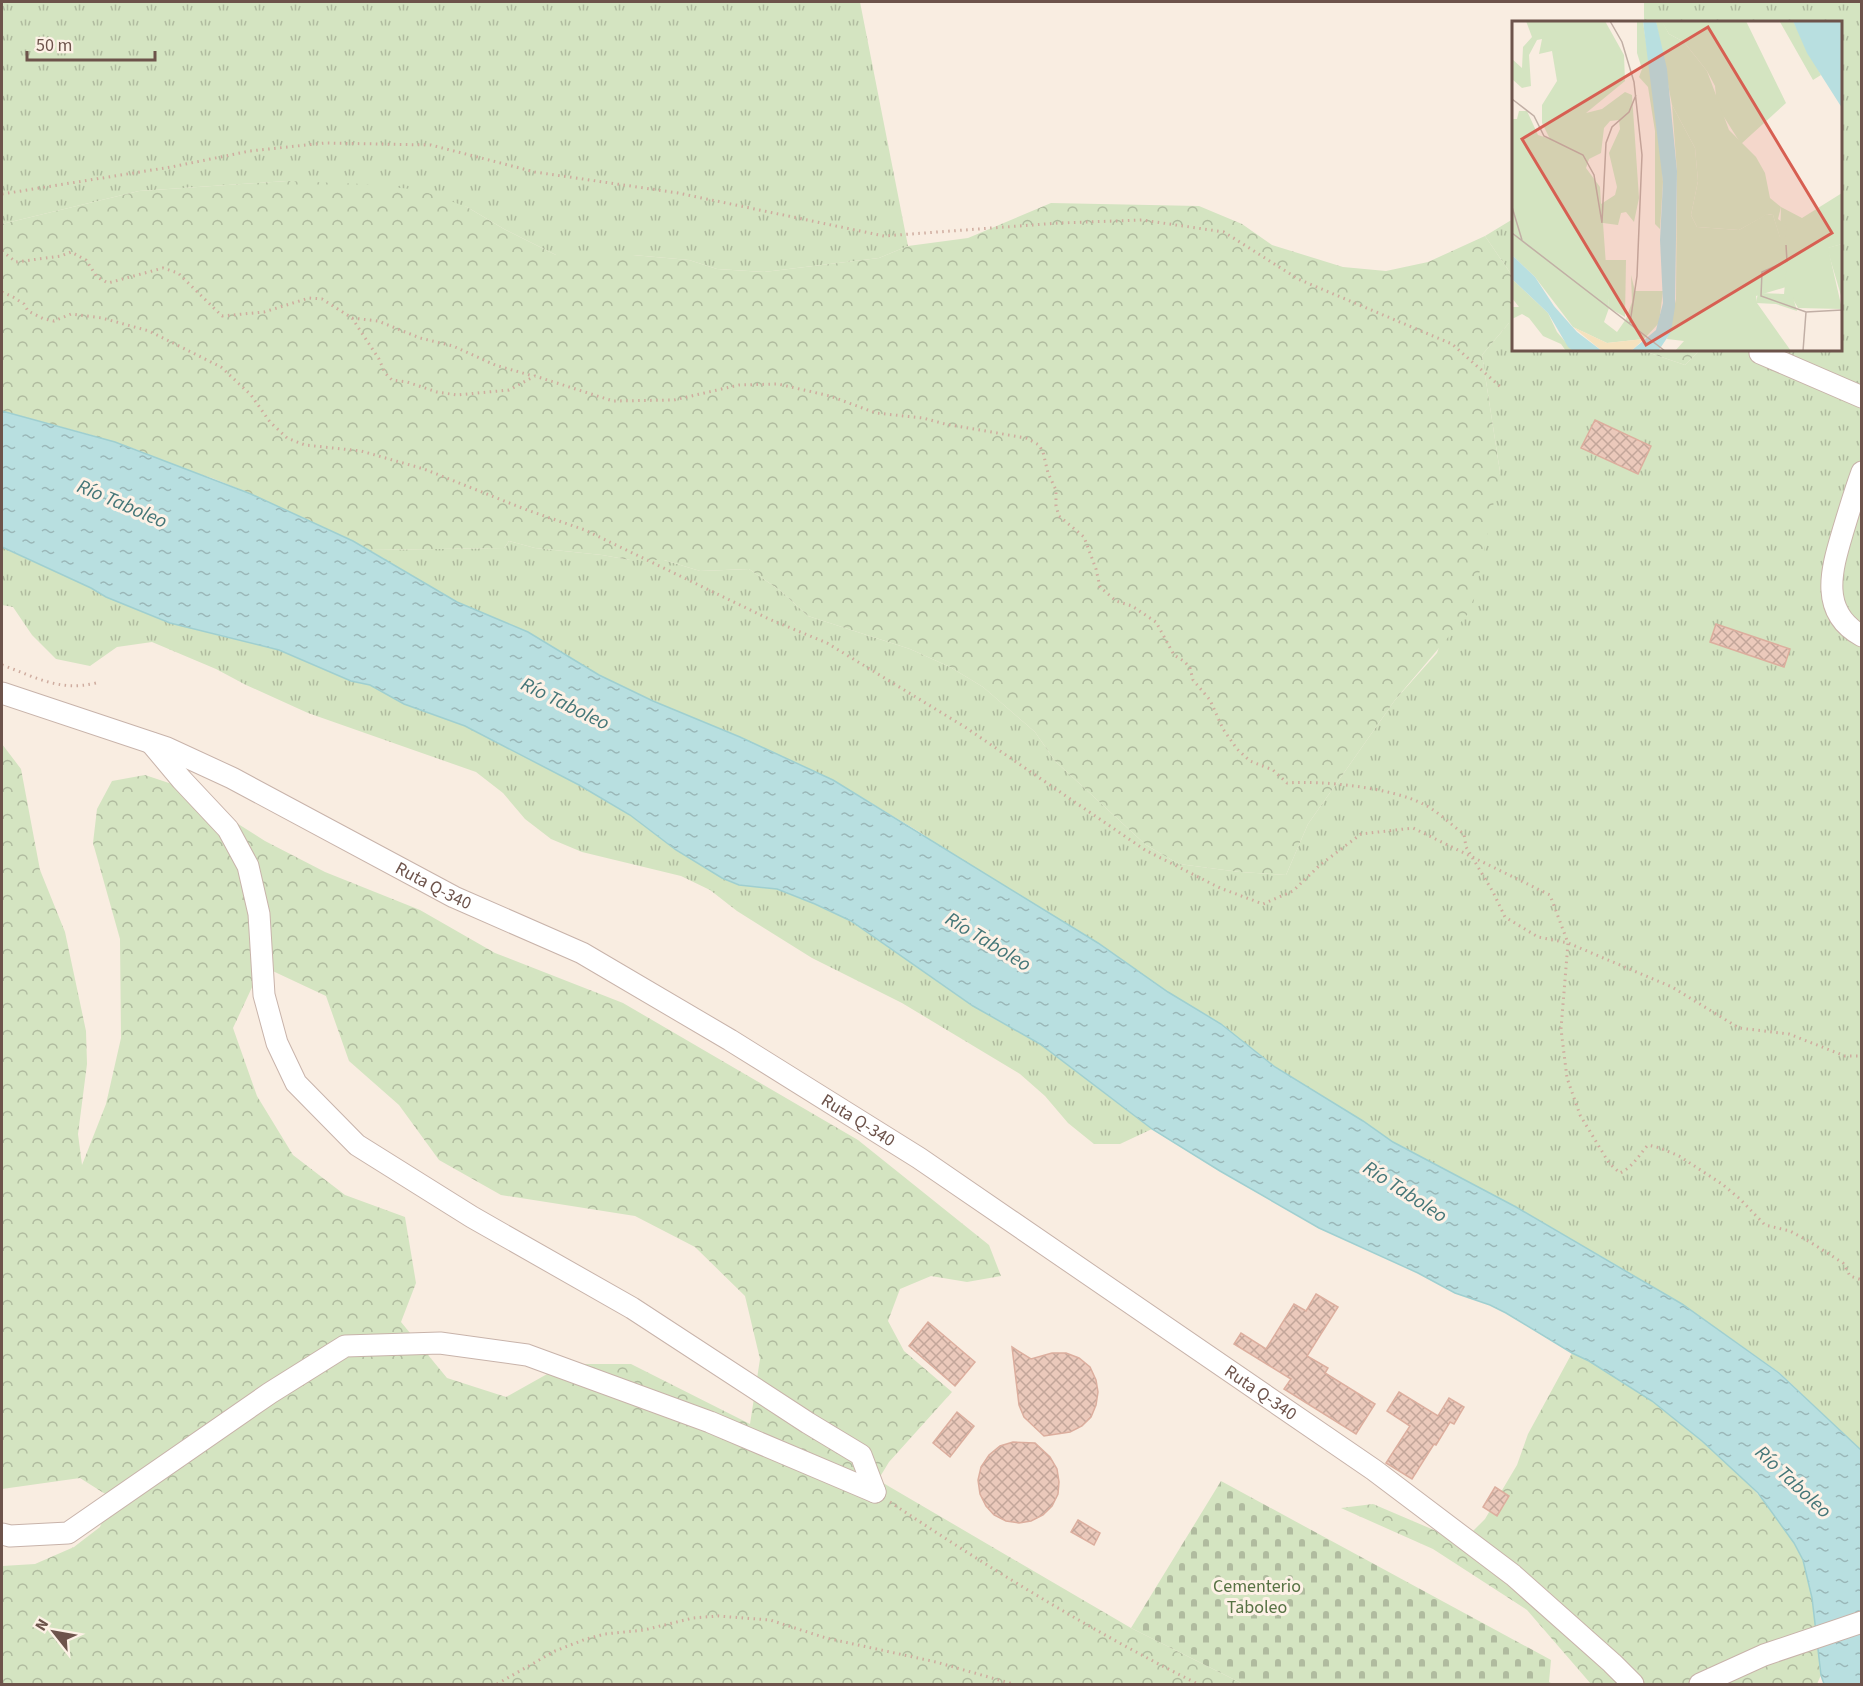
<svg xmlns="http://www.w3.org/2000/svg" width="1863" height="1686" font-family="'Source Sans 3',sans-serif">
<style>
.grass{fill:url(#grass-tufts)}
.forest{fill:url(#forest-crowns);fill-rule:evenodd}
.cemetery{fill:url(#cemetery-stones)}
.water{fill:url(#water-ripples);stroke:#9fcfd0;stroke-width:1.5}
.building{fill:url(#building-cross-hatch);stroke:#dcae9e;stroke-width:1.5}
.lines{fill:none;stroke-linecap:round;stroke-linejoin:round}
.minor-casing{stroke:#c8b3aa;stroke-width:23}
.path{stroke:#cfac9f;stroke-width:3;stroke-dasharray:1.5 4.5;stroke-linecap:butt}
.minor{stroke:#fff;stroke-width:21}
.labels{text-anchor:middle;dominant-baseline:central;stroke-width:6;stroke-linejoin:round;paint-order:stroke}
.street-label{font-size:18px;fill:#6d534b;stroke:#fdf1e6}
.park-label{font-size:18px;fill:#577244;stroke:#fdf1e6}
.water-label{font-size:20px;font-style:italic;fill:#447678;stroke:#fdf1e6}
.inset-road{fill:none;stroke:#c1afa5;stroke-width:1.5}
.view{fill:#d75f52;fill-opacity:0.15;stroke:#d75f52;stroke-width:3}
.inset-edge{fill:none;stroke:#6d534b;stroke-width:3}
</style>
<defs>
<pattern id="grass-tufts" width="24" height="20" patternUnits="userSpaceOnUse" patternTransform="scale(1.5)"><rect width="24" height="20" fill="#d4e4c1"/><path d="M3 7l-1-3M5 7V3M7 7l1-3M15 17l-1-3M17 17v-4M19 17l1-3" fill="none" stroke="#b0bb9f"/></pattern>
<pattern id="forest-crowns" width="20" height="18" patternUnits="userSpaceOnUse" patternTransform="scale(1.5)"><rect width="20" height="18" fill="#d4e4c1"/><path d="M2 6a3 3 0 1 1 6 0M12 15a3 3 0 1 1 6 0" fill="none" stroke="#b0bb9f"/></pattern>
<pattern id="cemetery-stones" width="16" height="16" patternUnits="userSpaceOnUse" patternTransform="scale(1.5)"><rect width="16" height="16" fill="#d4e4c1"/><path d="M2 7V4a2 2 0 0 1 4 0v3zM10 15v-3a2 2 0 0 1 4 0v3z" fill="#b0bb9f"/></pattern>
<pattern id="water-ripples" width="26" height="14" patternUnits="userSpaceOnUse" patternTransform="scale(1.5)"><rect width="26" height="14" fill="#b8dfe0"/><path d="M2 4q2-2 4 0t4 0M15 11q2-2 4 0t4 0" fill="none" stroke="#9ab7b8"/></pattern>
<pattern id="building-cross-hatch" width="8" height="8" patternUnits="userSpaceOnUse" patternTransform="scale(1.5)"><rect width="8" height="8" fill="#ebc9bb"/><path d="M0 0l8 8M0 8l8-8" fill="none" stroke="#c3a69a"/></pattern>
</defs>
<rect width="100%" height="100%" fill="#f9ede1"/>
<path class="grass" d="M2 2H860L908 246 879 258 764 272 717 269 689 260 633 255H556L504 229 467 207 287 181 139 191 2 224Z
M1644 2H1861V1450L1780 1373 1682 1304 1516 1207 1393 1142 1363 1121 1275 1067 1235 1035 1168 992 1098 943 940 847 921 833 833 780 740 737 670 709 599 675 528 632 457 602 369 550 504 548 509 541 535 548 602 555 630 560H664L700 571 749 569 781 591 808 616 910 649 950 667 983 687 1035 732 1055 761 1146 845 1179 864 1240 872 1286 875 1308 824 1395 700 1437 653 1500 472 1482 355 1509 323H1513L1514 350H1641L1685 365 1700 350H1840V22H1644Z
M1513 219V277L1485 236Z
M2 547 91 588 106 597 170 623 279 650 351 681 370 685 404 704 465 726 579 785 630 815 676 850 722 878 739 885 777 889 815 904 851 921 973 1006 1040 1044 1152 1129 1120 1144H1094L1068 1123 1045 1096 1020 1074 902 1003 812 958 737 911 710 890 681 876 582 852 551 839 525 819 503 793 476 772 308 713 246 685 216 669 152 642 117 647 90 666 56 659 32 635 13 607 2 605Z"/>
<path class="forest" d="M287 181 364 184 420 190 467 207 504 229 556 255H633L689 260 717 269 764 272 879 258 908 246 968 238 1051 203 1199 206 1242 224 1272 245 1343 267 1386 271 1428 262 1485 236 1513 277V323H1509L1482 355 1500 472 1472 609 1395 700 1308 824 1286 875 1240 872 1179 864 1146 845 1055 761 1035 732 983 687 950 667 910 649 808 616 781 591 749 569 700 571 664 560H630L602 555 535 548 509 541 504 548 369 550 353 541 251 494 212 478 173 466 138 450 91 435 2 411V224L139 191Z
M1641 350H1700L1685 365Z
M2 744 21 769 40 870 65 932 86 1031 87 1064 78 1134 82 1165 106 1104 121 1038 120 939 93 843 97 809 112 781 145 775 178 786 265 841 325 872 420 910 495 953 623 1003 858 1140 989 1245 1001 1276 967 1282 931 1276 900 1289 888 1321 904 1351 952 1392 889 1462 878 1480 1131 1628 1243 1684H2V1566L35 1564 74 1547 100 1527 110 1497 80 1478 2 1489ZM262 966 326 996 349 1061 399 1105 439 1160 501 1195 635 1216 695 1247 745 1296 760 1359 750 1424 631 1364H565L506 1397 447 1378 401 1322 416 1283 405 1217 345 1195 293 1155 257 1096 233 1028Z
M1572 1353C1647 1385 1768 1484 1802 1558 1815 1587 1818 1642 1821 1675L1817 1684H1591L1527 1610 1433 1549 1341 1508 1373 1504 1462 1542 1485 1519 1517 1465 1528 1434Z"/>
<path class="cemetery" d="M1221 1481 1551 1660 1549 1682 1553 1684H1243L1131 1628Z"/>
<path class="water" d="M2 411 115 442 251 494 353 541 457 602 528 632 599 675 653 701 740 737 833 780 1098 943 1168 992 1221 1024 1275 1067 1363 1121 1393 1142 1516 1207 1682 1304 1779 1373 1861 1450V1684H1824L1821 1675 1812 1598 1803 1560 1794 1543 1758 1493 1702 1441 1652 1401 1589 1361 1572 1353 1506 1313 1490 1305 1455 1293 1418 1273 1319 1228 1220 1171 1152 1129 1040 1044 973 1006 851 921 815 904 777 889 739 885 722 878 676 850 630 815 579 785 465 726 404 704 370 685 351 681 279 650 170 623 106 597 91 588 2 547Z"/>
<path class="building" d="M1595 420 1651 446 1638 474 1581 448Z
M1716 624 1790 649 1784 667 1710 642Z
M1316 1294 1338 1307 1307 1356 1328 1368 1325 1373 1375 1404 1356 1434 1284 1389 1291 1379 1234 1344 1241 1333 1266 1349 1294 1304 1306 1311Z
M928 1322 975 1362 955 1386 909 1346Z
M1012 1347 1031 1359 1052 1353H1066L1079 1358 1090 1367 1096 1380 1098 1392 1096 1405 1091 1417 1082 1426 1070 1432 1044 1436 1024 1417 1019 1405Z
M1399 1392 1438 1416 1449 1398 1464 1407 1454 1424 1450 1422 1436 1445 1434 1444 1412 1479 1386 1463 1410 1426 1387 1411Z
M957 1412 974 1426 950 1457 933 1443Z
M1013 1442 1035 1443 1050 1457 1057 1469 1059 1482 1058 1494 1052 1506 1043 1515 1031 1521 1019 1523 1006 1521 994 1515 986 1506 980 1494 978 1480 981 1467 989 1455 1000 1446Z
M1495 1487 1509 1496 1497 1516 1483 1507Z
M1078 1520 1100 1533 1094 1545 1071 1532Z"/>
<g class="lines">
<g class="minor-casing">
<g id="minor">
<path d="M1760 353 1862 397"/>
<path d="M1862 472C1855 491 1849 511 1843 531 1832 568 1818 612 1862 636"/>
<path id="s1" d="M2 693 167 748 232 778 454 897 582 953 730 1040 919 1158 1374 1470 1513 1575 1612 1663 1633 1684"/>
<path d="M151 743 182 780 228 829 248 866 259 914 264 995 277 1043 296 1083 357 1145 472 1217 632 1308 808 1423 861 1455 875 1492"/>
<path d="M2 1534 10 1536 68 1533 270 1393 345 1346 440 1343 527 1355 710 1422 875 1492"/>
<path d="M1700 1684 1764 1655 1862 1622"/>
</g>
</g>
<path class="path" d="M2 194 171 167 250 151 325 143 431 145 535 172 678 193 884 236 1059 223 1142 220 1224 232 1298 279 1452 344 1503 389
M2 251 16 262 61 256 71 252 86 260 97 277 108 283 163 268 178 273 222 316 264 312 309 298 322 299 352 318 379 359 385 373 392 380 407 382 437 392 457 395 509 390 535 376 613 401 674 400 739 385 778 384 830 396 876 413 923 418 945 424 1026 438 1039 445 1043 452 1048 473 1056 490V506L1059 516 1084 537 1096 569 1100 587 1116 601 1132 606 1156 622 1174 655 1185 662 1190 668 1193 680 1210 700 1223 729 1237 749 1250 761 1273 770 1287 783C1321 780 1393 788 1423 804 1438 811 1451 825 1464 834L1466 847 1493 892 1505 917 1538 937 1568 943 1672 987 1739 1028 1789 1034 1845 1056H1862
M2 292 13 297 24 304 28 311 44 319 54 321 71 314 102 318 149 331 221 367 251 395 270 422 287 438 305 445 361 451 424 469 527 510 585 530 769 619 827 643 965 727 1145 850 1220 888 1263 904 1293 891 1320 865 1361 834 1413 828 1550 895 1568 943 1561 1029 1567 1078 1580 1115 1609 1163 1620 1173C1634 1166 1638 1156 1648 1145L1660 1148 1679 1156 1722 1184 1740 1199 1765 1225 1790 1231 1810 1242 1843 1263 1850 1276 1862 1280
M352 318 378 321 420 338 453 346 495 365 533 376
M2 665C36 677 59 692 96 683
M890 1502C989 1568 1091 1631 1198 1684
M497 1684 555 1651 586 1639 605 1634 644 1630 693 1618 718 1616 770 1620 826 1638 936 1662 1013 1684"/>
<use href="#minor" class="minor"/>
</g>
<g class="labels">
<g class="street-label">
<text stroke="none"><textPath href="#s1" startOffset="474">Ruta Q-340</textPath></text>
<text stroke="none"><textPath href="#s1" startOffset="960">Ruta Q-340</textPath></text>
<text stroke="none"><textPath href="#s1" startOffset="1446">Ruta Q-340</textPath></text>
</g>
<g class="park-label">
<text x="1257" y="1586">Cementerio<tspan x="1257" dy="21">Taboleo</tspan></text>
</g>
<g class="water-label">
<text transform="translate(122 504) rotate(23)">Río Taboleo</text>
<text transform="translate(565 704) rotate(26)">Río Taboleo</text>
<text transform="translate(988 942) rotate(31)">Río Taboleo</text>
<text transform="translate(1405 1192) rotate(33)">Río Taboleo</text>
<text transform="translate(1793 1482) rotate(43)">Río Taboleo</text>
</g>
</g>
<g transform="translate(1512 21)">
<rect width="330" height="330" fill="#f9ede1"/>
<path d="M234 0 274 82 229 123 205 85 203 65 195 50 172 21 157 13 150 1ZM281 0 309 54 301 59 268 1ZM125 1H131L147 106 151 161 148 208 143 203V110L136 66 127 56 130 48 125 32ZM160 84 183 127 186 160 179 194 185 206 227 209 255 193 261 194 268 216 269 186 290 197 330 172V223L316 227 330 288 286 287 274 266 244 275 245 282 279 330H163L172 320 155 318 164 278 165 150Z" fill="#d4e4c1"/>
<path d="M14 0H93L112 34 113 60 74 92 90 88 113 71 120 74 127 177 122 201 114 191 109 192 106 204 91 202 97 287 92 301 105 311 114 298 120 281 119 254 123 270H151L147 302 132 318 95 322 61 306 23 256 0 234V98H5L7 90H15L26 114 38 118 30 102V84L45 60 40 30 27 33 30 18 25 19 17 34 19 65 10 67 0 58V38L10 47 11 26 20 16ZM107 99 108 108 97 132 105 166 103 174 89 183 88 166 74 147 77 138 89 132 92 107 98 100ZM150 0 157 13 172 21 195 50 217 109 244 136 253 152 258 177 269 186 266 198 275 205 273 218 268 217 261 194 256 193 227 209 185 206 179 194 186 160 183 127 160 84 144 1ZM330 223V278L315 227ZM281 237V276L285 290 264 283 244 282 246 272 272 273 275 241ZM0 258 36 292 45 311 61 330H54L49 323 31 315 17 297 10 293 0 298V286H7L0 277Z" fill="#d4e4c1" fill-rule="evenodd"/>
<path d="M61 306 95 322 132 318 119 330H90Z" fill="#f5e2be"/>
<path d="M92 239H114L113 296 97 287Z" fill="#d4e4c1"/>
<path d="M131 0H144L155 48 165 150 163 286 159 311 147 329 119 330 144 309 151 282 148 219 151 161ZM330 0V87L295 32 281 0ZM0 234 23 256 42 285 65 311 90 330H61L56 326 36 292 0 258Z" fill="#b8dfe0"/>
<path class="inset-road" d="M98 0 110 21 122 61 130 134 125 255 118 302M0 78 22 95 32 115 71 134 82 154 90 202M0 186 10 219M90 201 94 122 100 106 117 91 124 74M0 212 153 330M274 224 275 240 250 251 249 275 294 291 330 289M291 330 294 291"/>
<path class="view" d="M196 6 320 212 134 324 10 118Z"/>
<rect width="330" height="330" class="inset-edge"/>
</g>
<rect width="1863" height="1686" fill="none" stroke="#6d534b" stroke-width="6"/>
<g transform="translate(54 1632) rotate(301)" stroke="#fdf1e6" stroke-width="4.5" paint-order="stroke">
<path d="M0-4.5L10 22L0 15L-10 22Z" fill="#6d534b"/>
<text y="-9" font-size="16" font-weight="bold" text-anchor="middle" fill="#6d534b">N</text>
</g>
<path d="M27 51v9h128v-9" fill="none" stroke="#6d534b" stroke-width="3"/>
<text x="36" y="51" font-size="18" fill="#6d534b" stroke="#fdf1e6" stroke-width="4.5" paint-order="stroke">50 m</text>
</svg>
